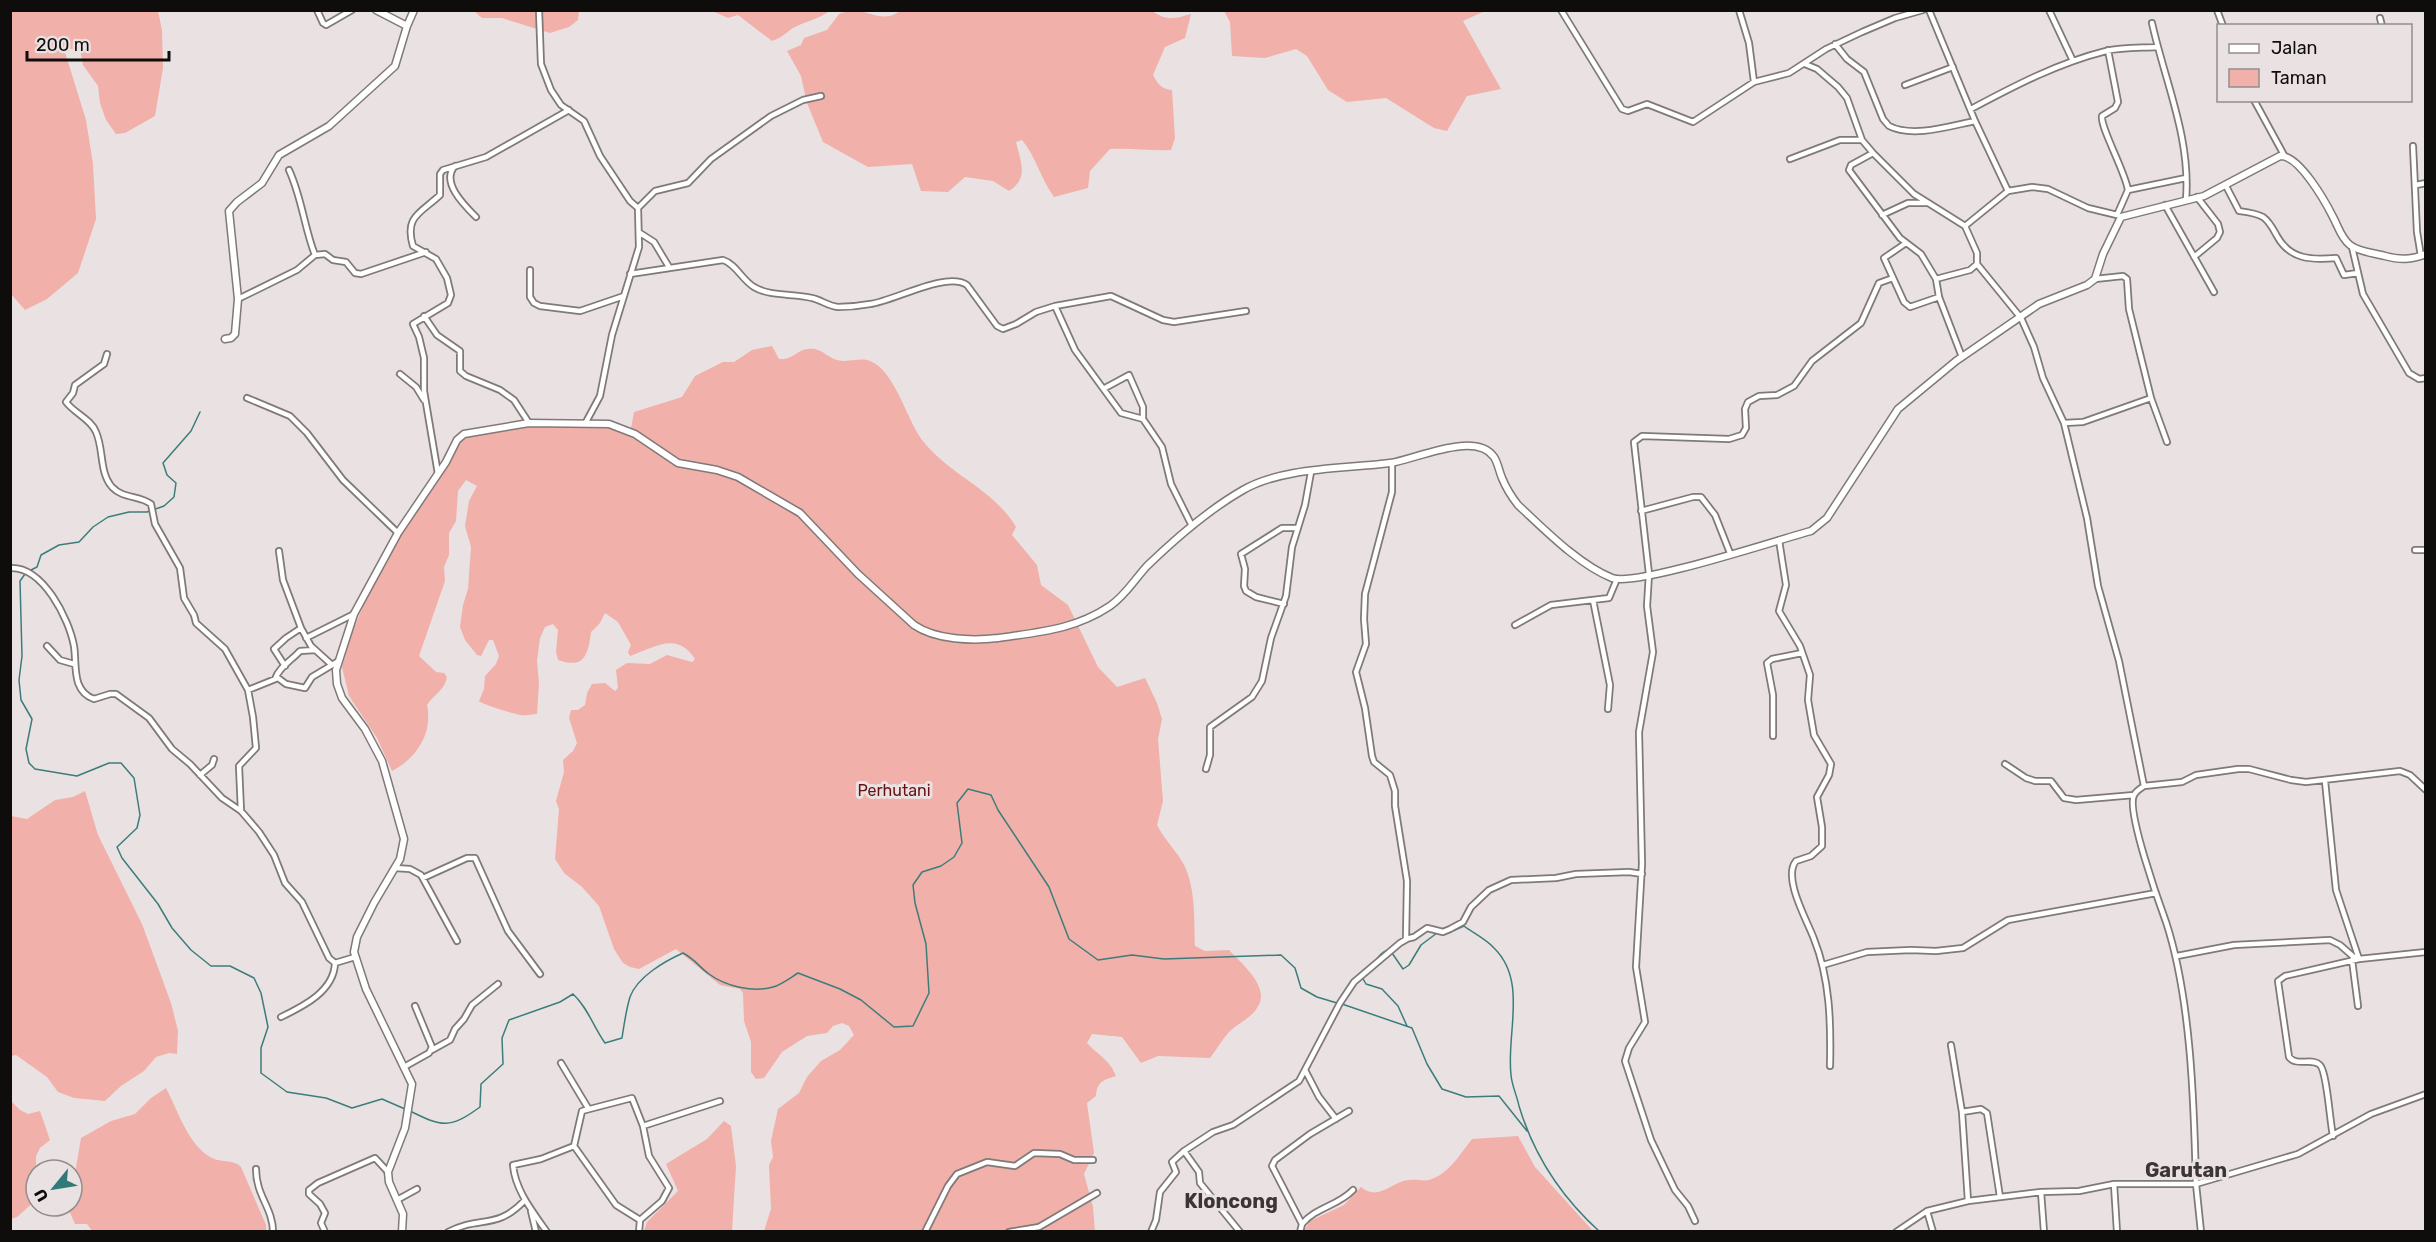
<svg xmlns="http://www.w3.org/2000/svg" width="2436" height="1242" font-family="Rubik,sans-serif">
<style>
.green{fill:#f1b0a9}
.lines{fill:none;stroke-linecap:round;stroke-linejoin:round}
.stream{stroke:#3c7d7b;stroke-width:1.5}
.street-casing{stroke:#7f7978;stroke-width:8}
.secondary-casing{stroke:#7f7978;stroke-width:9}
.street{stroke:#fff;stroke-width:4.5}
.secondary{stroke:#fff;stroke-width:6}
.labels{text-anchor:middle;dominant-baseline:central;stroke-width:6;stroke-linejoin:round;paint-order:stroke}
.park-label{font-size:16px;fill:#671112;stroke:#eae2e2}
.quarter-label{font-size:20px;font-weight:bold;fill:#3b3534;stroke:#eae2e2}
</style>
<rect width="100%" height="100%" fill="#eae2e2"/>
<path class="green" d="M11 10 158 11 162 30 163 68 155 116 125 133 116 134 106 120 100 103 98 86 83 65 80 49H64L86 120 93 164 96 219 78 273 47 299 25 310 11 294Z
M901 10H1151C1165 21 1174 19 1191 14L1185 38 1165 47 1153 75C1158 84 1161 89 1172 90L1175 138 1171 150C1151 151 1131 148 1110 149L1090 171 1088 188 1054 197C1041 179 1036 157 1022 140L1016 142C1021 163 1029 178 1009 191L993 181 965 177 948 192 921 191 912 164 868 167 823 142 807 103 801 76 787 51 801 45 804 38 827 30 839 14C845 12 852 10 859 11 874 14 887 22 901 10Z
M474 11H579L578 20 569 27 550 33 502 18H482Z
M712 11V10L829 11C818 20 805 21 793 28 786 33 781 38 772 41L738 15 728 18Z
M1224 11H1485L1463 21 1501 89 1467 96 1447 131 1434 128 1386 98 1347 102 1328 90 1307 56 1296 49 1265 58 1232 56 1230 22Z
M772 346 779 359C794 360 796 350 808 349 821 347 826 357 837 360 847 363 860 357 870 361 895 371 906 418 922 440 949 475 994 489 1016 527L1012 535 1037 565 1041 585 1068 605 1098 667 1117 687 1145 678 1157 703 1162 719 1158 739 1163 801 1157 825C1164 839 1175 849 1183 863 1196 887 1194 920 1195 946L1205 951 1229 950C1241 963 1272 988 1257 1008 1250 1019 1238 1023 1229 1032 1222 1040 1216 1050 1210 1058L1158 1056 1141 1063 1122 1037 1092 1034 1087 1043C1098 1055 1110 1060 1116 1076 1103 1080 1097 1082 1096 1096L1087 1103 1094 1153 1084 1174 1093 1207 1095 1231H764L771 1209 769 1165 773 1157 771 1141 778 1109 799 1093 807 1077 821 1061 840 1050 854 1035 849 1026 842 1023 833 1026 827 1033 807 1036 782 1052 764 1078 756 1079 751 1072V1042L744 1021 743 993 740 989 720 985 676 949 639 969 630 967 623 963 614 949 599 906 582 887 564 873 555 859 559 809 556 801 564 772 563 760 573 751 577 743 569 718 571 710H578L585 705 587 693 592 684 605 683 615 691 618 688 616 670 627 663 650 664 667 655 692 662 695 659C677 631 655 647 630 656L628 652 631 645 618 622 605 613 600 623 591 632C588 656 584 669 558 660L556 652 558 630 553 624 545 627 540 638 537 661 539 683 537 714C532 714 526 716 521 715 517 715 481 704 479 701L484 689 485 676 496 664 499 656 493 640H489L481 656 477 655 465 640 460 627 463 605 468 589 471 547 465 526 469 501 477 486 466 480 458 491 456 521 449 533V555L444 567 445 581 419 656 436 672 444 673 447 677C445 690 433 695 427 705 433 733 417 758 392 771L377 738 349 696 342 667 353 630 371 588 397 538 463 437 511 428 561 425 608 426 630 434 634 412 682 397 695 376 723 362H734L752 350Z
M85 791 98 835 142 924 171 1003 178 1031 177 1054 169 1053 156 1057 144 1071 121 1086 105 1101 74 1098 58 1092 47 1077 16 1055 11 1056V816L27 819 55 800 73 797Z
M166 1088C178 1111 188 1144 210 1157 219 1163 234 1159 241 1167L266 1225V1231L93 1232 87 1224H75L68 1208 72 1206V1191L81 1138 111 1121 135 1114 151 1098Z
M10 1100 20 1110 28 1114 40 1111 50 1140 40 1148 36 1156V1200L17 1217 11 1219Z
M724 1121 731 1126 736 1166 732 1231H644L647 1222 678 1191 666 1164 707 1139Z
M1518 1136 1535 1167 1593 1231H1304L1310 1221 1344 1205 1361 1187C1379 1202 1392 1181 1409 1180 1423 1179 1424 1184 1440 1175 1453 1167 1463 1150 1472 1139Z"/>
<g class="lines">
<path class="stream" d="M29 571 37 567 41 555 59 545 79 542 93 527 108 517 129 512H147L164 506 174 497 176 483 167 475 163 463 191 431 200 412
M25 574 20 581 22 656 19 680 21 700 32 719 26 749 29 763 35 769 77 776 109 763H121L134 778 140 815 137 828 117 847 122 858 158 904 172 928 191 950 211 966H230L254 978 261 993 268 1027 261 1048V1073L287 1092 326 1098 352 1108 382 1099 405 1109
M1448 933 1464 926C1473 933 1486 939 1494 948 1528 981 1506 1034 1511 1075 1512 1086 1517 1096 1519 1106 1534 1156 1561 1197 1600 1232
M1392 953 1403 969 1409 965 1421 945 1437 933
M1361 973C1365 967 1368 968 1373 963 1380 957 1379 953 1388 950
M1362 977 1366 984 1382 989 1398 1006 1407 1026
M1342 1004 1412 1028 1427 1064 1442 1089 1466 1097 1499 1096 1527 1131
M410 1111C442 1127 450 1129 480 1107L481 1084 503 1064 502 1038 509 1020 560 1002 573 994C588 1008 593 1026 605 1043L622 1038C624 1025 626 1010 630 997 637 977 665 961 683 953 696 960 699 967 709 974 725 986 753 993 773 987 781 985 790 978 798 973L840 989 861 1000 894 1027 913 1026 929 993 926 944 915 903 913 885 922 872 941 866 954 857 962 843 957 803 968 789 991 795 998 810 1049 887 1069 939 1098 960 1132 955 1164 959 1281 955 1295 968 1301 988 1317 997 1337 1003"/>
<g class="street-casing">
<path id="street" d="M317 10 323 23 326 25 352 10
M539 10 541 64 551 90 561 105 584 121 600 156 630 201 638 208 639 247 612 335 600 396 586 422
M1561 10 1622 109 1628 111 1647 104 1693 122 1754 82 1789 73 1826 49 1862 32 1895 18 1923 10
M1739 10 1749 43 1754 82
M1929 10 1975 121 2008 191
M2049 10 2073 61
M2217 10 2223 26
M2380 18 2382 26
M2152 23C2165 82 2191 138 2186 200
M1835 44 1847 59 1864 72 1883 119 1889 126C1913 138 1950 126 1975 121
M2108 50 2118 102 2115 108 2102 116C2100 127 2125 171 2128 190L2117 215
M1805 64 1817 69 1838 87 1847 98 1862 140 1873 153 1914 194 1965 226 1977 253V264L2021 318 2034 347 2043 378 2064 423 2087 518 2098 586 2119 661 2144 786
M1905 85 1953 67
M2254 100 2284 155
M1971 109C2014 86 2058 63 2106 51 2122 47 2140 48 2157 47
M2413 146 2417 232 2421 256
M1873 153 1851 165 1849 170 1900 238 1921 254 1936 279
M1790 159 1840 140H1862
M455 166C440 182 465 206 476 217
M289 170C302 198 304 227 315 255
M2416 185 2426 183
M2226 186 2239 211C2247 212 2256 213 2263 217 2270 222 2273 229 2277 236 2290 260 2312 260 2336 258L2344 275 2358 273
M2128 190 2186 178
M2165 205 2214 292
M638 208 655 191 688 183 711 159 771 116 803 100 821 96
M1882 215 1908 203H1927
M1965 226 2008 191 2032 187 2048 189 2088 208 2117 215
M640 233 654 242 669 267
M1906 243 1884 258 1904 302 1910 307 1939 297
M2352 247 2363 294 2409 373 2419 379 2426 378
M2194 257 2217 238 2220 232 2218 224 2197 197
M530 270V297L534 303 540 306 580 311 624 296
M630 274 723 260C736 264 742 280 754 287 771 297 793 293 812 298 821 300 828 306 838 307 848 307 859 306 870 304 894 301 946 271 967 285L997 326 1003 329 1016 324 1036 312 1055 306 1075 350 1121 413 1143 419 1162 447 1171 484 1192 526
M238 299 297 270 315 255 325 254 333 260 346 262 355 273 361 274 426 252
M1055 306 1111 296 1163 320 1174 322 1246 311
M424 316 437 335 460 351V371L466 376 500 390 514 400 529 423
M107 354 104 364 75 385 73 393 66 402C74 413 91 419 96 432 104 450 99 472 112 487 123 499 139 495 151 504L155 524 180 568 184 598 194 615 196 623 225 649 248 690 278 678 286 684 305 688 312 677 332 665
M1962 357 1939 297 1936 279 1970 270 1977 264
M400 374 416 387 424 400
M1105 388 1129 375 1143 407V419
M247 398 290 416 307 433 343 480 398 533
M2151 398 2167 442
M2064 423 2083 422 2151 398 2129 309 2127 279 2123 276 2095 279
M1392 463V492L1365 594 1364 619 1366 644 1356 672 1365 708 1372 756 1374 762 1390 775 1395 791V806L1407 881 1406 939 1414 937 1427 928 1443 932 1450 929 1463 922 1471 907 1489 890 1511 880 1556 878 1576 874 1629 872 1642 874
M438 474 424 391V358L419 337 413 324 448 303 451 295 447 278 436 259 413 246C404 216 421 213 440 195V174L443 170 486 157 569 110
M1641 511 1693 497H1701L1715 515 1730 553
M1779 540 1786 585 1779 611 1800 646 1810 675 1808 700 1814 735 1831 764 1829 775 1817 797 1822 827V846L1811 856 1796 861C1782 878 1808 922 1814 939 1830 979 1831 1023 1830 1066
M2415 550H2426
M279 551 283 580 301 628 311 646 332 665 337 662
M10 568C43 566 69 619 74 646 77 664 71 691 94 699L110 694H116L149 718 172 749 190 764 222 798 241 811 259 832 274 855 285 883 302 902 329 958 335 963 355 957
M1593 600 1610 685 1608 709
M1284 604 1256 597 1246 591 1244 586 1245 569 1241 554 1282 528H1298
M1515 625 1551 605 1609 598 1617 579
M306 638 354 614
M47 646 60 660 74 664
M285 666 274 649 286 638 301 628
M275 679C279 667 292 660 300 651L315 650
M1773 736V695L1767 663 1772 659 1802 653
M2005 764 2026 778 2035 781H2051L2064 798 2076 800 2134 795
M1206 769 1210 755V727L1252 697 1262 681 1271 638 1286 596 1292 547 1305 505 1311 472
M200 775 212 765 214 759
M2325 781 2336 890 2359 959
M241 811 239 766 256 748 253 717 248 690
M395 868 410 869 421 875 457 941
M423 878 467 858H475L508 931 540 974
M2177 956 2234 945 2330 940 2340 945 2356 959
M2352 960 2358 1006
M1823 965 1867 952 1911 950 1936 951 1963 948 2008 920 2156 893
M281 1017C304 1006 334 991 335 963
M1951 1045 1962 1112 1968 1201
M432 1050 450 1040 455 1029 464 1019 472 1005 498 984
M561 1063 588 1108
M404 1067 429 1053 432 1047 415 1006
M1305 1070 1319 1097 1336 1119
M1962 1112 1981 1109 1987 1113 2000 1197
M643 1126 720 1101
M2333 1136C2330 1123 2327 1072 2320 1065 2312 1057 2297 1067 2289 1057L2278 981 2285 976 2359 959 2426 952
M574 1146 582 1111 632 1098 643 1126 649 1156 669 1188 662 1201 640 1220 639 1232
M1184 1151 1213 1132 1233 1125 1299 1081 1340 1003 1354 982 1400 943 1407 939
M256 1169C256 1196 273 1208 273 1232
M2114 1184 2117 1232
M2041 1192 2044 1232
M397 1200 417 1189
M531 1211 536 1232
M1927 1211 1933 1232
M1695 1221 1688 1206 1675 1190 1651 1140 1625 1061 1629 1048 1645 1022 1636 967 1642 864 1639 732 1653 652 1647 606 1649 574 1634 442 1642 436 1729 439 1742 435 1746 428 1745 409 1748 402 1759 396 1777 395 1794 386 1812 361 1861 323 1879 283 1893 278
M1302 1224C1316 1207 1338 1206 1353 1190
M325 1232 321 1223 325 1213 320 1204 309 1194V1190L318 1183 375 1158 388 1172
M448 1232C480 1215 496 1231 525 1200
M547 1232C533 1212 515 1190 513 1165L541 1159 574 1146 616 1205 640 1220
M925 1232 948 1186 957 1174 987 1162 1015 1166 1034 1153 1060 1154 1074 1160H1093
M1009 1232 1039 1227 1097 1193
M1151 1232 1156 1220 1160 1192 1176 1172 1172 1162 1184 1151 1199 1172 1200 1183 1240 1232
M1300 1232 1302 1224 1272 1166 1275 1160 1310 1134 1349 1111
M1896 1232 1927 1211 1968 1201 2041 1192 2079 1191 2114 1184H2196C2194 1103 2191 998 2166 922 2159 903 2126 810 2134 795 2136 791 2141 788 2144 786L2182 782 2196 775 2238 769H2249L2291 780 2306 782 2400 771 2410 775 2426 790
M2201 1232 2196 1184 2298 1154 2371 1114 2426 1094"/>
</g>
<g class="secondary-casing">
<path id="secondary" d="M407 26 414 10
M225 339 231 338 235 334 238 299 229 211 237 202 262 183 279 155 329 126 395 66 407 26 376 10
M402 1232 403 1214 389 1182 388 1172 405 1128 412 1084 366 989 354 952 357 937 374 903 400 859 404 839 382 761 365 729 342 698 337 684 336 670 354 614 398 533 446 462 457 440 464 434 529 423 609 424 635 434 678 463 717 470 738 477 800 513 858 574 914 625C936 640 972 641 998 638 1039 632 1074 630 1110 606 1125 596 1135 579 1147 566 1176 538 1208 510 1243 490 1283 467 1344 469 1390 463 1414 460 1475 430 1494 457 1498 463 1499 471 1502 478 1506 488 1511 496 1518 505 1544 529 1579 565 1612 578 1636 587 1777 540 1811 531L1827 518 1898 409 1956 361 2039 304 2087 285 2095 279 2103 254 2121 217 2204 196 2280 156C2299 155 2325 201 2333 217 2338 226 2341 238 2350 245 2359 252 2374 253 2385 256 2400 260 2411 260 2426 254"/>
</g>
<use href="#street" class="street"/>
<use href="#secondary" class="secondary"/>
</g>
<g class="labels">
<g class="park-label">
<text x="894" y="790">Perhutani</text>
</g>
<g class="quarter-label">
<text x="2186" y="1170">Garutan</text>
<text x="1231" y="1201">Kloncong</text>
</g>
</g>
<rect width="2436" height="1242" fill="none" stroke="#0f0d0c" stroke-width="24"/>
<rect x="2217" y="24" width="195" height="78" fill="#eae2e2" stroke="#928d8c" stroke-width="1.5"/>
<rect x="2229" y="44" width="30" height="9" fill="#ffffff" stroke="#928d8c" stroke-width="1.5"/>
<text x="2271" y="54" font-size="18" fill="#0f0d0c">Jalan</text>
<rect x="2229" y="69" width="30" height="18" fill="#f1b0a9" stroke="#928d8c" stroke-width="1.5"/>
<text x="2271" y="84" font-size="18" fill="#0f0d0c">Taman</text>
<g transform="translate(54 1188) rotate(240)"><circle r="28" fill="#eae2e2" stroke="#928d8c" stroke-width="1.5"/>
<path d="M0-4.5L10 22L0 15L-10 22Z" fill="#317a78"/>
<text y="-9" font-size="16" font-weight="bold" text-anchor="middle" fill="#0f0d0c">U</text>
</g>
<path d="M27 51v9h142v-9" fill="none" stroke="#0f0d0c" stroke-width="3"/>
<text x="36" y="51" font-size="18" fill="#0f0d0c" stroke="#eae2e2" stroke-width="4.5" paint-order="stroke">200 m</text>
</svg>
